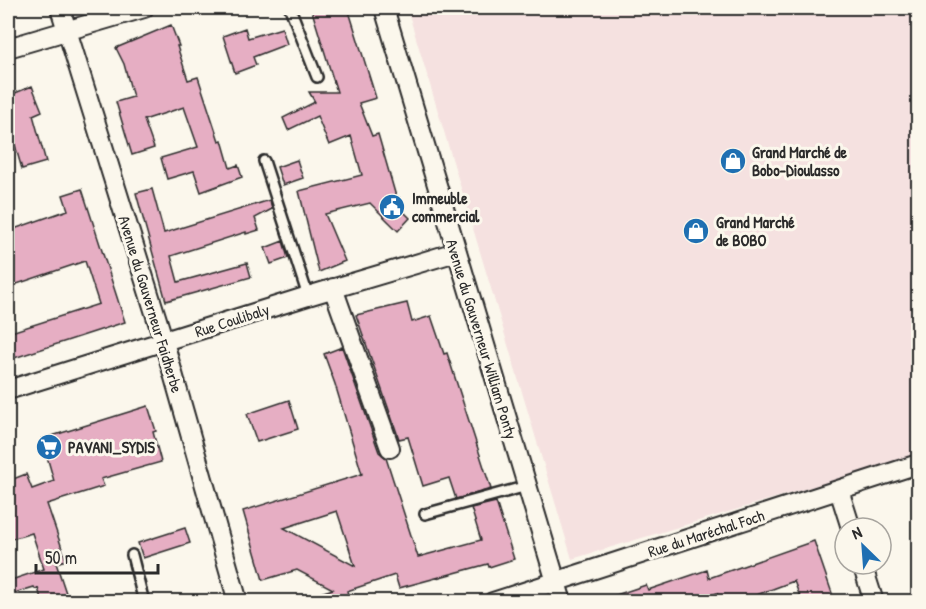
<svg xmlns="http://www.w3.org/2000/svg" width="926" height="609" font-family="'Patrick Hand',sans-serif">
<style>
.built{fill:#f5e1e0}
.building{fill:#e6aec3;stroke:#2b2b2b;stroke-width:1.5;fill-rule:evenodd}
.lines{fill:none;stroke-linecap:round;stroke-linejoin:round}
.service-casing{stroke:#2b2b2b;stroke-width:14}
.minor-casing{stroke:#2b2b2b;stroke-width:22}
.service{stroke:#fbf7ec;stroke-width:9}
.minor{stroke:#fbf7ec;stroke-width:18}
.labels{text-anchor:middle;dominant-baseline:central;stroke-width:6;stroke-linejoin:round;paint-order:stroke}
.poi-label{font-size:16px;font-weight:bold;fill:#2b2b2b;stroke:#fbf7ec;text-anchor:start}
.street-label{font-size:16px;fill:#2b2b2b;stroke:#fbf7ec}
</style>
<rect width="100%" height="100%" fill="#fbf7ec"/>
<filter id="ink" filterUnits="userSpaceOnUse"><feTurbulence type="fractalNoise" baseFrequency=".0167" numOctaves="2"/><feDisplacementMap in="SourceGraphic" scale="12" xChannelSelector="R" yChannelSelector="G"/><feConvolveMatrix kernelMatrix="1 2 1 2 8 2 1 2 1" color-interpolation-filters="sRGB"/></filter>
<g filter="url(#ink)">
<path class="built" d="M407 8H918V455L572 559Z"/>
<path class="building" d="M311 8H348L376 98 359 103 372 136 378 134 399 207 410 218 398 231 370 203 325 214 345 261 319 272 299 191 362 175 351 136 329 145 317 116 288 130 283 118 315 102 309 92H337Z
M171 25 179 46H177L188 80 198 77 219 141 222 140 230 168 238 165 242 177 201 192 194 171 167 179 161 158 198 147 184 107 144 120 154 148 132 155 116 102 133 97 124 64 116 48Z
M245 28 248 38 282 28 287 44 253 57 256 65 235 73 223 36Z
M32 86 42 111 33 115 46 162 22 169 8 121V96Z
M297 160 303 178 283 185 277 167Z
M82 189 125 322 8 360V333L99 304 85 261 8 287V231L68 210 63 195Z
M152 189 164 233 270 200 272 209 255 218 259 230 246 234V232L171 256 178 282 247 263 251 277 166 301 136 193Z
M283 241 288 258 271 264 265 248Z
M407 303 412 322 431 316 444 354 447 353 491 489 456 499 449 478 423 486 408 437 399 439 356 315Z
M342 347 379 452 386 458 418 557 481 540 471 508 496 502 514 559 489 567 488 564 399 588 395 575 347 591 350 602H304V598L333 589 297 570 263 580 243 511 362 474 335 384 324 354ZM337 511 355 566 284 528Z
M289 400 298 429 257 442 247 414Z
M148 406 156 431 153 432 161 462 101 479 104 486 47 504 66 560 56 563 69 602H42L38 588 35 589 34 587 8 595V581L44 569 32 533 8 540V481L26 474 32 489 54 481 42 439Z
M185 528 190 543 143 558 138 543Z
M814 541 835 602H802L794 581 738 602H720L717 593 693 602H604V599L646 585 648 590 707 570 709 578Z"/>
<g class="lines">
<g class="service-casing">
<path id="service" d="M290 8 317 77
M264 161 308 296
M425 514 527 486
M132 555 144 602"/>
</g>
<g class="minor-casing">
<path id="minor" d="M60 8 164 342 238 602
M384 8 562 602
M8 48 144 8
M333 288 390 448
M8 390 308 296 456 252
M839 490 851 528
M862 564 874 602
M493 602 918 464"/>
</g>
<use href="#service" class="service"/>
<use href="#minor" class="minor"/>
</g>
</g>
<defs>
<g id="shop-disc" transform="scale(1.35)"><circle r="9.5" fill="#1f6fb2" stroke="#fbf7ec"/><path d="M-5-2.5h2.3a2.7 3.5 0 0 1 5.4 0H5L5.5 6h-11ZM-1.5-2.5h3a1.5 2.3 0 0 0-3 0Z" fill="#fff"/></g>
<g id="civic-disc" transform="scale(1.35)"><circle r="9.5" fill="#1f6fb2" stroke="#fbf7ec"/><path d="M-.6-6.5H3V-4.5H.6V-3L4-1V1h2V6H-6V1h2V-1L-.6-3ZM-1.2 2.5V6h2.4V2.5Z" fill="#fff"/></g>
<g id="supermarket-disc" transform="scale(1.35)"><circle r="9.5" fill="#1f6fb2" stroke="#fbf7ec"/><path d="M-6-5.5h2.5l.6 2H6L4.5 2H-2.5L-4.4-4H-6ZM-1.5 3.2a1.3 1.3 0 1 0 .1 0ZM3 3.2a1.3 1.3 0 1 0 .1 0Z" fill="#fff"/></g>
</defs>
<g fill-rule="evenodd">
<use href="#shop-disc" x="733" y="161"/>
<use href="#civic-disc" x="392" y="207"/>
<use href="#shop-disc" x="696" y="231"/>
<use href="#supermarket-disc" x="49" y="447"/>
</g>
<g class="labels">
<g class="poi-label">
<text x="752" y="152">Grand Marché de<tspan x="752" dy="18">Bobo-Dioulasso</tspan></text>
<text x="412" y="198">Immeuble<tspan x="412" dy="18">commercial</tspan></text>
<text x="716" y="222">Grand Marché<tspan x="716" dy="18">de BOBO</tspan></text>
<text x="68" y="447">PAVANI_SYDIS</text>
</g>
<g class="street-label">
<text transform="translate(151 304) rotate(73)">Avenue du Gouverneur Faidherbe</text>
<text transform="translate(232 320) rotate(-18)">Rue Coulibaly</text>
<text transform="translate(482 339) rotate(73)">Avenue du Gouverneur William Ponty</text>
<text transform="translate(706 533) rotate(-18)">Rue du Maréchal Foch</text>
</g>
</g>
<rect width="926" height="609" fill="none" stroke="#fbf7ec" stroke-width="30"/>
<rect x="15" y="15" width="896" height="579" fill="none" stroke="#2b2b2b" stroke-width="2" filter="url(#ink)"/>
<g transform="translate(863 546) rotate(335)"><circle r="28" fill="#fbf7ec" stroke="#a8a59f" stroke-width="1.5"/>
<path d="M0-4.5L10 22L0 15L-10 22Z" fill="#1f6fb2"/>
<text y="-9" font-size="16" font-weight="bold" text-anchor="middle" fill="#2b2b2b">N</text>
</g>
<path d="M36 564v9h122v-9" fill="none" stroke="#2b2b2b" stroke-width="3"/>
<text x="45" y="564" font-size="18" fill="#2b2b2b" stroke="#fbf7ec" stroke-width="4.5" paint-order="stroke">50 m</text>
</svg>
